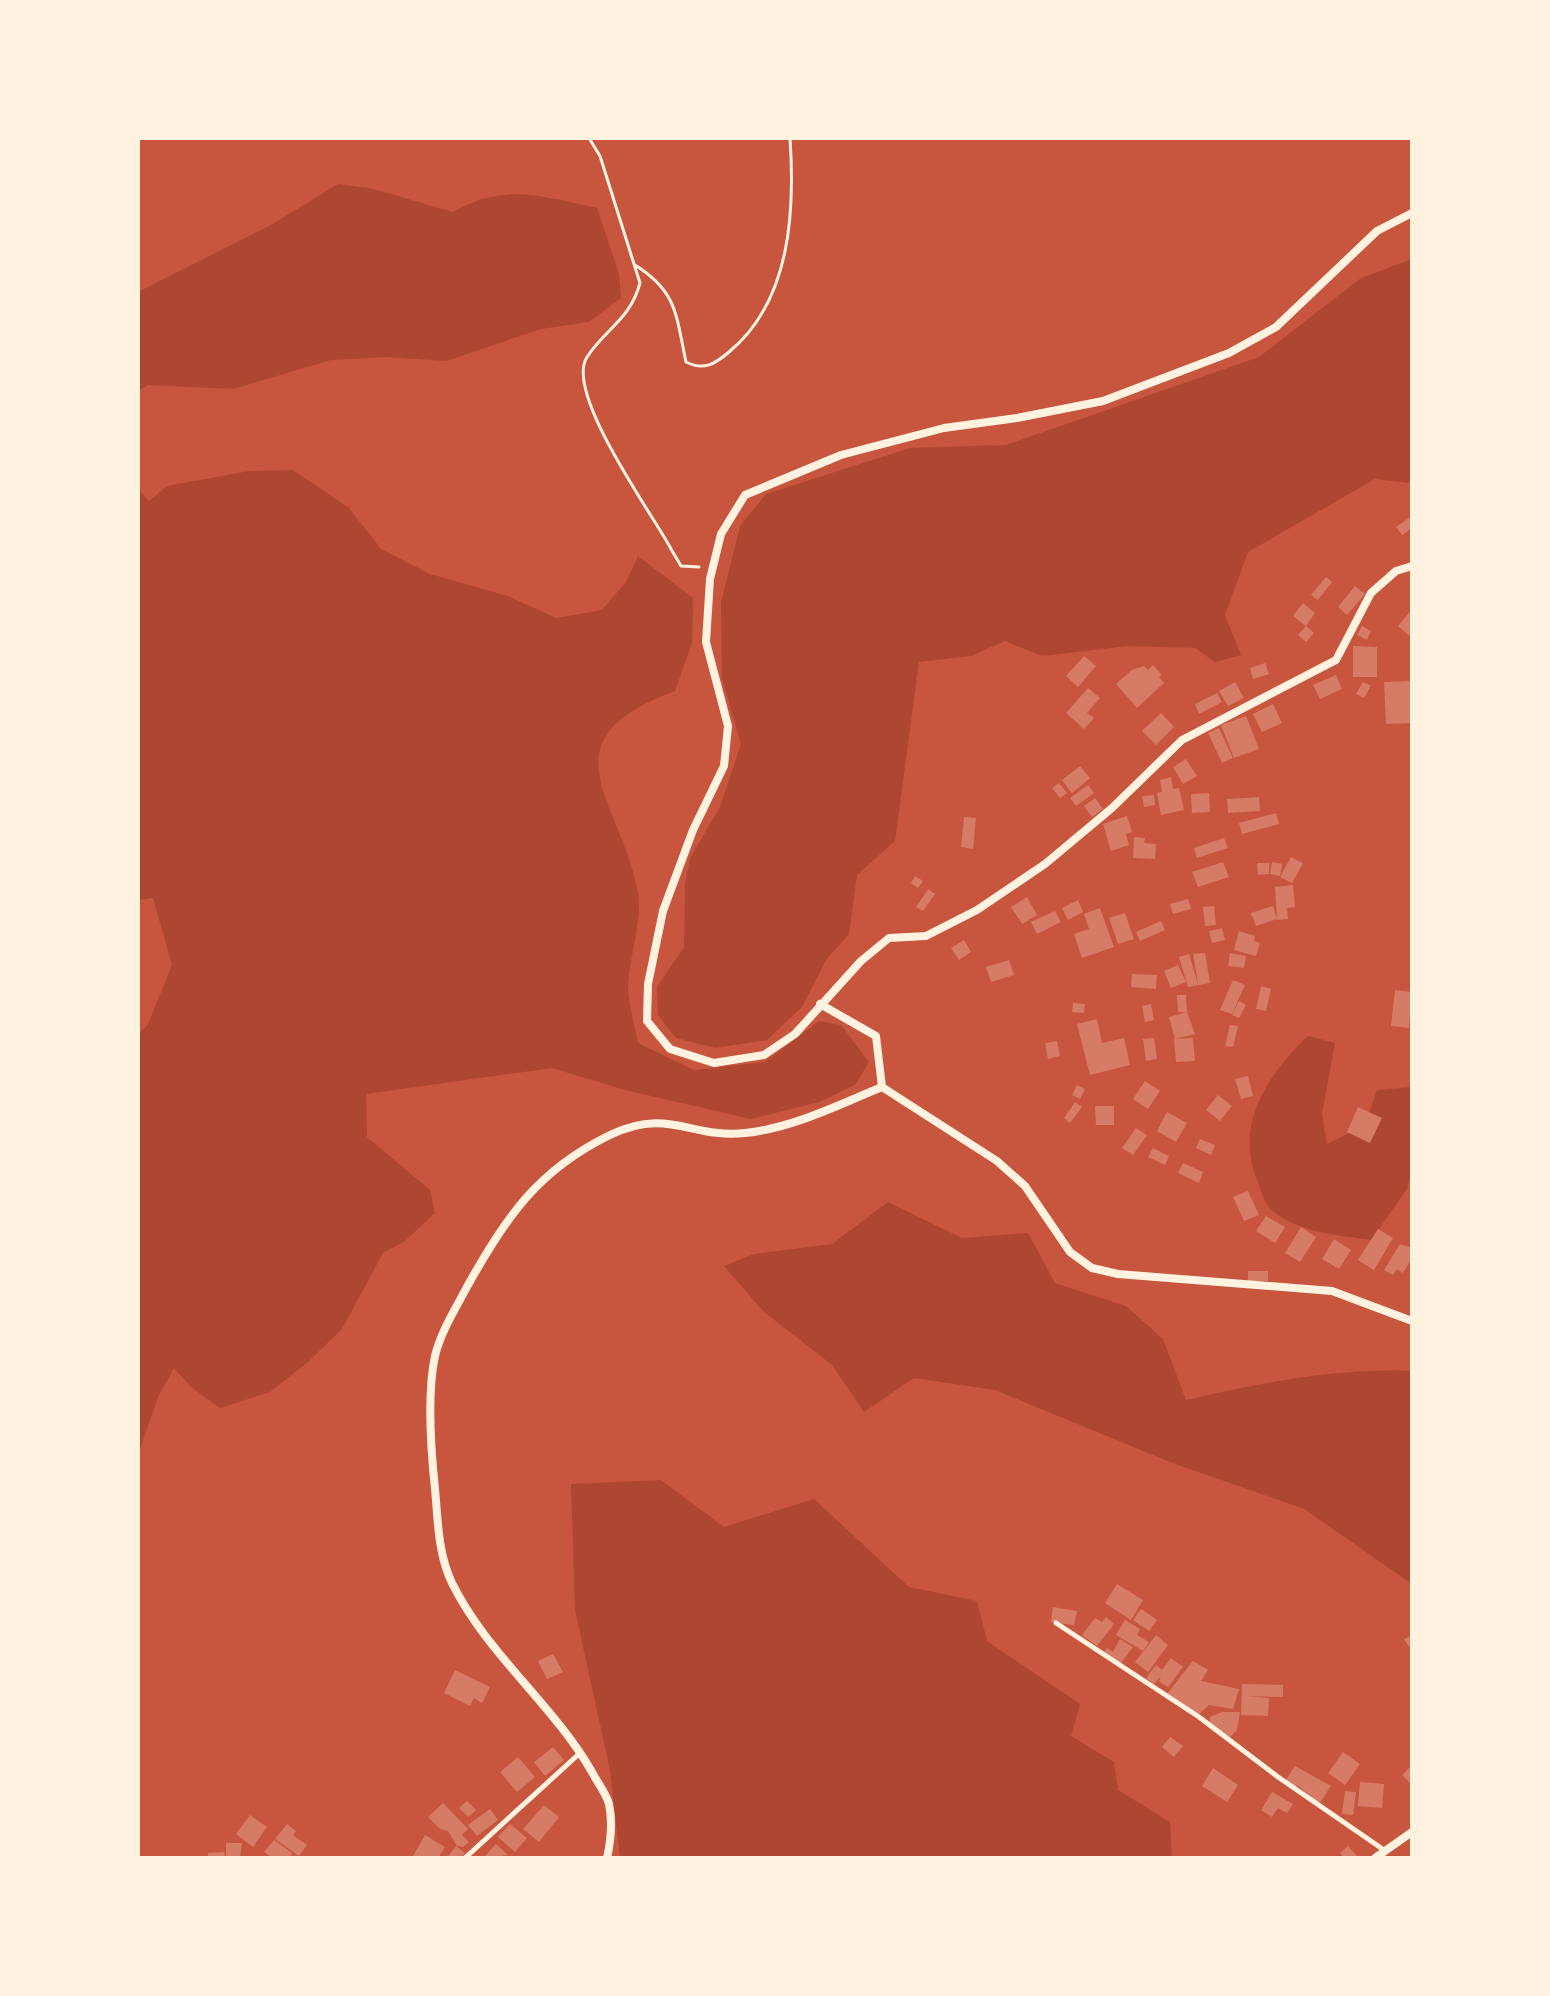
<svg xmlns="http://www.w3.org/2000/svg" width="1550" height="1996" font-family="'Nunito Sans',sans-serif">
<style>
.green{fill:#ae4732}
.building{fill:#d67c66}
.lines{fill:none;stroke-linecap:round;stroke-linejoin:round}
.path{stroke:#fff3e0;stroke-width:3}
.service{stroke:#fff3e0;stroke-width:5}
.minor{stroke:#fff3e0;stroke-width:8}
</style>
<rect width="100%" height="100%" fill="#c8553d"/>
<path class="green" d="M338 184 374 189 453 212C505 182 543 197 597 208L619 274 621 298 589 322 541 329 446 361 387 357 331 360 233 389 148 385 138 391V292L271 225Z
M1412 259V470L1409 483 1375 479 1248 552 1225 615 1241 655 1215 662 1195 648 1128 646 1042 656 1005 641 971 656 919 662 895 841 857 875 849 934 826 960 802 1007 767 1040 715 1048 676 1038 658 1015 657 987 684 947 685 884 690 858 720 807 741 744 722 678 721 602 740 526 766 494 910 448 1006 445 1259 357 1361 278Z
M293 470 349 508 381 549 430 574 508 596 556 618 602 610 626 582 638 556 693 598 692 643 675 691C539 741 622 801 638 893 643 920 628 960 628 989 629 1007 635 1026 638 1043L694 1070 765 1062 819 1021 841 1025 869 1062 855 1085 819 1102 751 1119 625 1090 552 1068 366 1094 367 1137 430 1190 435 1213 405 1241 383 1253 342 1329 308 1362 270 1392 220 1408 191 1387 174 1368 159 1395 138 1454V1035L148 1024 172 965 153 898 138 900V489L149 501 167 486 249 471Z
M1308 1036 1335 1043 1322 1114 1327 1144 1365 1125 1377 1090 1412 1087V1170L1407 1189 1371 1240C1337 1235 1300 1233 1271 1210 1265 1204 1261 1191 1258 1182 1233 1125 1268 1074 1308 1036Z
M888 1202 962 1238 1028 1233 1055 1283 1126 1306 1163 1339 1186 1400C1260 1383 1336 1368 1412 1371V1584L1304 1509 1170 1462 995 1390 914 1378 864 1412 832 1365 763 1311 724 1266 754 1254 832 1244Z
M661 1480 724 1527 814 1499 909 1587 977 1601 987 1641 1080 1704 1071 1736 1114 1762 1118 1790 1170 1822 1172 1858H620L610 1770 575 1610 571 1484Z"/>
<path class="building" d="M1412 516V528L1402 535 1396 527Z
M1326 577 1332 582 1318 600 1311 595Z
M1355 586 1365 594 1347 615 1338 607Z
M1303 603 1315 613 1306 626 1293 616Z
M1412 609V638L1398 626Z
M1306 626 1314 633 1306 642 1298 635Z
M1362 626 1371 631 1367 640 1357 635Z
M1353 646 1377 647V677H1353Z
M1084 656 1096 666 1078 687 1066 676Z
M1265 663 1269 674 1253 679 1250 668Z
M1153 665 1162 675 1159 677 1164 683 1137 708 1116 684 1132 670 1144 666 1148 670Z
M1336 675 1342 689 1320 699 1313 685Z
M1410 681 1412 723 1386 724 1384 682Z
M1235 682 1244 698 1228 706 1219 691Z
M1363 682 1371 686 1364 698 1356 694Z
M1088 688 1100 698 1087 713 1094 718 1084 729 1066 713Z
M1217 693 1222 702 1199 714 1195 704Z
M1273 704 1282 723 1262 732 1253 714Z
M1161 713 1174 727 1156 745 1142 731Z
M1246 716 1259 749 1234 758 1221 725Z
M1219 728 1233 758 1222 763 1208 733Z
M1186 759 1197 776 1183 784 1173 767Z
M1080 766 1090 778 1072 793 1062 780Z
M1171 777 1173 789 1179 788 1184 810 1161 815 1157 793 1162 792 1160 780Z
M1059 783 1067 793 1060 798 1052 788Z
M1088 785 1094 793 1076 806 1070 798Z
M1209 793 1210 812 1192 813 1191 794Z
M1154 795 1155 805 1144 807 1142 796Z
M1259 797 1260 811 1228 813 1227 799Z
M1095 798 1103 809 1092 817 1084 806Z
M1276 813 1279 824 1242 834 1239 823Z
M1127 816 1132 832 1126 834 1129 845 1111 851 1103 824Z
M964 817 976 818 973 849 961 847Z
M1134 837 1145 838 1144 843 1156 844 1155 859 1133 858Z
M1224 838 1228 848 1197 858 1194 848Z
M1291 857 1303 863 1292 883 1280 877Z
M1223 862 1229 877 1198 887 1192 872Z
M1272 862 1282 864 1280 876 1270 874Z
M1257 863H1269V874L1258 875Z
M915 876 923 881 918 888 911 883Z
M1293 885 1295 907 1287 908 1288 919 1277 920 1275 887Z
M928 889 935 894 923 911 916 907Z
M1027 897 1037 915 1022 924 1011 907Z
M1188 899 1191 909 1173 914 1170 904Z
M1078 900 1083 912 1068 920 1062 908Z
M1214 906 1216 925 1205 926 1203 907Z
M1273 906 1277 919 1256 926 1251 913Z
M1100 908 1114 947 1082 958 1074 934 1089 929 1084 914Z
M1055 911 1061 922 1037 934 1031 922Z
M1125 913 1134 939 1118 944 1109 918Z
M1161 921 1165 930 1140 941 1136 932Z
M1222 928 1225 940 1212 943 1209 931Z
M1239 931 1255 936 1254 941 1260 943 1256 956 1234 950Z
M964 940 971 952 959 960 951 948Z
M1205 953 1210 983 1188 987 1179 957 1189 954 1198 984 1193 954Z
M1230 953 1246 956 1244 968 1228 966Z
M1009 960 1014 975 991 982 986 967Z
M1178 965 1186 982 1171 988 1164 971Z
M1132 974 1157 975 1156 989 1131 987Z
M1233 980 1245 985 1232 1014 1220 1010Z
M1261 986 1271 989 1266 1011 1256 1009Z
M1395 990 1412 992 1409 1028 1391 1026Z
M1177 995H1186L1187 1012H1178Z
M1239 1001 1246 1005 1239 1018 1232 1015Z
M1073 1003 1085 1004 1084 1013 1072 1012Z
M1151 1004 1154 1020 1145 1022 1142 1006Z
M1187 1012 1195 1034 1175 1039 1169 1017Z
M1097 1019 1102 1043 1124 1038 1130 1065 1090 1075 1077 1024Z
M1230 1025 1238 1026 1233 1047 1225 1046Z
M1154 1038 1157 1059 1146 1061 1143 1039Z
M1193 1038 1195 1061 1176 1062 1174 1039Z
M1057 1041 1060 1056 1048 1059 1045 1043Z
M1248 1076 1253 1096 1241 1099 1235 1079Z
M1145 1081 1160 1091 1148 1109 1133 1099Z
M1077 1085 1085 1089 1080 1099 1072 1095Z
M1218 1095 1232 1106 1220 1121 1206 1110Z
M1075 1102 1082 1107 1070 1123 1064 1118Z
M1095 1106H1114V1125H1096Z
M1358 1107 1382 1118 1370 1143 1347 1132Z
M1167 1112 1187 1123 1176 1142 1157 1131Z
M1136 1128 1147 1135 1133 1155 1122 1148Z
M1200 1139 1215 1145 1211 1155 1196 1148Z
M1153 1148 1169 1156 1165 1165 1148 1157Z
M1183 1163 1203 1172 1199 1183 1178 1173Z
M1248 1191 1259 1215 1244 1221 1233 1197Z
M1266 1216 1285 1227 1275 1243 1256 1231Z
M1301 1227 1316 1237 1300 1262 1285 1253Z
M1378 1229 1393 1238 1374 1270 1358 1260Z
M1334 1239 1351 1250 1339 1269 1322 1259Z
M1400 1244 1412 1248V1258L1403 1273 1397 1269 1393 1275 1384 1270Z
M1248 1271H1268V1281H1248Z
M1117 1584 1143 1600 1131 1620 1105 1603Z
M1053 1607 1077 1611 1074 1625 1051 1622Z
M1141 1609 1157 1620 1149 1631 1133 1620Z
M1106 1617 1114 1624 1097 1646 1082 1635 1095 1618 1102 1622Z
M1125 1620 1140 1629 1137 1635 1149 1642 1143 1651 1116 1635Z
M1156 1635 1168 1645 1148 1672 1135 1662Z
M1412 1635V1651L1404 1639Z
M1120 1639 1133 1647 1120 1664 1103 1653 1107 1648 1113 1652Z
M553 1654 563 1672 547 1679 538 1661Z
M1171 1658 1183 1667 1168 1687 1159 1681 1161 1676 1154 1684 1146 1678 1156 1665 1162 1670Z
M1193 1661 1208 1670 1201 1681 1239 1689 1233 1709 1209 1705 1199 1714 1167 1694Z
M455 1670 490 1687 482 1703 474 1698 470 1706 444 1693Z
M1242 1684 1283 1685V1697L1246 1696 1269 1698 1268 1716 1241 1715Z
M1222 1712H1240L1237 1730 1229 1738 1209 1725 1210 1717Z
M1170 1737 1183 1746 1174 1757 1162 1747Z
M553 1747 564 1760 545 1776 534 1762Z
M1343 1752 1360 1764 1345 1785 1328 1773Z
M518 1757 535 1777 517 1792 500 1772Z
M1412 1765V1785L1402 1775Z
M1295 1766 1331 1786 1319 1804 1297 1785 1295 1788 1285 1781Z
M1213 1768 1238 1785 1227 1802 1202 1786Z
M1360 1782 1384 1784 1382 1808 1358 1806Z
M1345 1791 1356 1792 1353 1815 1342 1814Z
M1272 1792 1293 1804 1287 1813 1278 1808 1272 1817 1261 1810Z
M467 1801 476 1810 468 1817 459 1808Z
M443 1803 468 1829 462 1835 469 1842 463 1847 457 1846 448 1831 440 1829 428 1817Z
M544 1805 559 1817 539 1842 523 1829Z
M490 1809 498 1820 477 1836 468 1825Z
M250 1815 267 1827 253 1847 236 1834Z
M287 1824 296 1831 293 1835 307 1845 299 1856 275 1839Z
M510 1824 527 1838 515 1852 498 1837Z
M425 1835 445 1847 438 1858 413 1856Z
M274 1840 292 1853 289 1858H272L264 1852Z
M226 1843H242L240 1858H226Z
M496 1844 508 1855 483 1858Z
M456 1846 465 1853 461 1858H447Z
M1348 1846 1357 1856 1355 1858H1344L1340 1853Z
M224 1852 225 1858H208V1853Z"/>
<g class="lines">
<path class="path" d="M589 138 600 156 640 283C630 320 606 328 587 357 564 393 652 513 671 549L681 566 699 567
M635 265C678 292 676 316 686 362 704 371 715 364 729 352 791 301 795 211 790 138"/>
<path class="service" d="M1056 1623 1199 1717 1278 1777 1384 1850
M465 1858 580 1753"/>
<path class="minor" d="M1412 213 1377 231 1276 327 1229 353 1103 401 1017 418 944 428 841 455 745 495 721 534 710 579 706 642 728 726 724 766 693 830 663 911 648 984 647 1021 670 1049 714 1063 764 1055 795 1034 861 961 889 938 926 936 977 910 1045 864 1112 808 1182 740 1336 660 1371 593 1396 571 1412 566
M820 1004 876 1036 882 1087
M882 1087 997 1161 1025 1186 1070 1252 1092 1268 1118 1274 1332 1291 1412 1321
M607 1858C611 1840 613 1823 609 1804 606 1793 597 1782 592 1772 553 1704 487 1654 452 1583 438 1554 438 1521 435 1489 431 1451 427 1393 435 1356 441 1331 456 1308 468 1285 506 1217 538 1170 610 1135 669 1107 691 1139 745 1133 793 1128 838 1105 882 1087
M1375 1858 1412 1832"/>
</g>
<rect width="1550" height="1996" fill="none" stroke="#fff3e0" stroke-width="280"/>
</svg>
